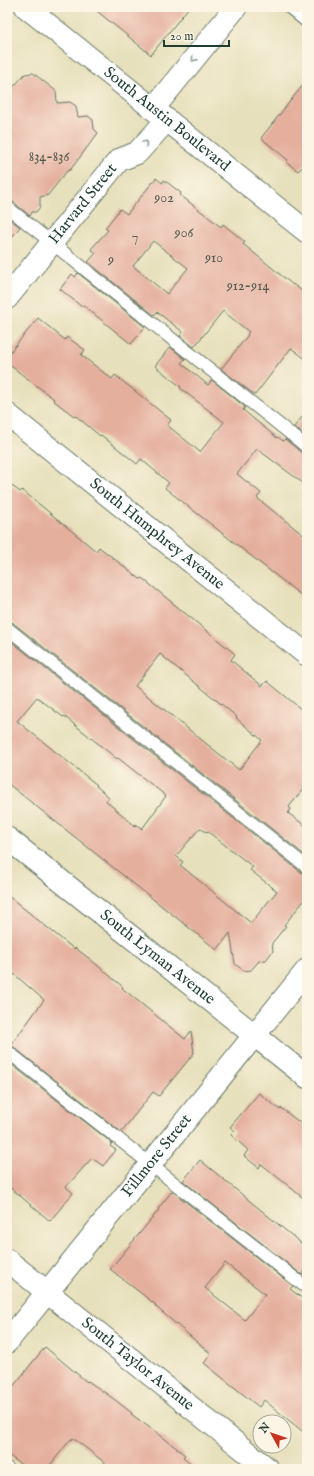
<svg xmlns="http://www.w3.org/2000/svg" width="314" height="1476" font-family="'IM FELL English',serif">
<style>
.building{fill:#e5af9e;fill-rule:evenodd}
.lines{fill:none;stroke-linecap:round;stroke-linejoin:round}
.service-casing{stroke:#657664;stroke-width:14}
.minor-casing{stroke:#657664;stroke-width:24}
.tertiary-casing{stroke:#657664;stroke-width:24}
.service{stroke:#fff;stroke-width:12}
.minor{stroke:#fff;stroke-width:22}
.tertiary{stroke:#fff;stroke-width:22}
.oneway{stroke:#8f9e9a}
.labels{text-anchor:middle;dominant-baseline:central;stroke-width:3;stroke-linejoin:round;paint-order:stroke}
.number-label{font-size:14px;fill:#505a4e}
.street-label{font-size:16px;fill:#1f3d34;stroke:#fcf5e5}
</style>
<rect width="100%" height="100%" fill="#fcf5e5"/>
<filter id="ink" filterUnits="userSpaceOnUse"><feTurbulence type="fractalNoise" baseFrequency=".025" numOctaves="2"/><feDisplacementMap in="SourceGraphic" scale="8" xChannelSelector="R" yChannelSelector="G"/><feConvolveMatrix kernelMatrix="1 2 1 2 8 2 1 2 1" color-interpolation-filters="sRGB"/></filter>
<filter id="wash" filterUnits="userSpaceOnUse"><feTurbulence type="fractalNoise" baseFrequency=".012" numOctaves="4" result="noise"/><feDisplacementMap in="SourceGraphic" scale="16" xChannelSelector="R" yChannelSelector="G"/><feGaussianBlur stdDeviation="0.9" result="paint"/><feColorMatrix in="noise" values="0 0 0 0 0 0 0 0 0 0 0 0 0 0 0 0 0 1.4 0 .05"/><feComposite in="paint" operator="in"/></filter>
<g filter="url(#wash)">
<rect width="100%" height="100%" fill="#e7e0bc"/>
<g id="blocks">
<path class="building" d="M92 7H189L151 55Z
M33 73 56 91 57 103 70 102 76 106 78 117 88 116 93 120 94 129 98 133 74 165 70 170 67 171 48 195 40 197V207L36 212H32L30 216 12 201 7 200V94L25 74Z
M307 80V163L298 171 286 162 288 160 261 138Z
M156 178 162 183 164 180 181 193 180 195 221 227 223 224 245 242 243 244 293 285V284L307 295V360L291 348 255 395 221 369 248 335 247 334 249 332 223 311 194 347 180 336 183 332 157 312 154 315 88 262 96 253 91 249 108 230 105 228 120 209 127 214ZM153 241 188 268 167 294 133 266Z
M7 217 20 227 7 243Z
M78 273 145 327 131 344 83 305 82 307 60 289 72 274 75 277Z
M38 318 65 340 67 337 85 350 81 355 112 379 115 375 171 420 167 425 200 452 224 422 180 388 181 387 155 366 170 347 185 359 181 363 208 385 212 380 245 407 243 410 277 438 278 437 283 441 285 439 302 453 307 454V486L257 449 237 474 261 493 257 498 307 538V600L165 488 169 483 141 459 137 464 101 435 100 436 76 416 75 417 53 400 54 399 7 363V356Z
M307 411V437L294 427Z
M7 482 20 492 22 490 96 551 99 547 140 579 142 578 235 654 231 660 262 686 267 681 307 714V784L289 807 291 809 288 813 307 827V857L12 622 7 621ZM160 654 237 717 236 718 262 740 239 770 135 686Z
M7 638 302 873 307 874V897L284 925 286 926 272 943 273 951 266 960 259 961 251 970 244 971 235 964 230 933 217 950 7 783ZM37 697 63 717 64 716 117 759 118 758 166 796 142 829 136 824 135 826 106 801 109 797 96 786 97 785 17 721ZM200 828 206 832 207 831 253 867 250 870 277 891 251 923 180 865 183 862 176 856Z
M7 895 74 949 75 948 90 959 123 987 122 988 185 1039 191 1031 194 1053 159 1096 153 1092 121 1132 11 1045 44 1000 7 968Z
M7 1061 112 1143 110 1146 116 1150 103 1166 92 1158 66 1187 73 1193 50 1221 7 1185Z
M259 1093 280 1110 281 1108 307 1128V1201L265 1167 261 1164 259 1168 244 1156 248 1150 231 1135 235 1131 230 1127Z
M200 1160 307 1248V1268L302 1275 183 1181Z
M172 1191 293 1286 290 1289 307 1302V1435L264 1400 259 1407 204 1363 211 1354 155 1306 156 1305 110 1269 159 1210 158 1209ZM225 1263 265 1294 245 1320 205 1288Z
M45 1347 87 1382 88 1381 111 1397 132 1413 131 1414 164 1438 185 1455 183 1457 198 1469H113L73 1438 72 1440 71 1439 47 1469H27L7 1454V1394Z"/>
</g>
</g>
<g filter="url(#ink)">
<use href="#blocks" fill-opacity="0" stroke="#657664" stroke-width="1"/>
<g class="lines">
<g class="service-casing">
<path id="service" d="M289 7 307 22
M7 207 307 447
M7 628 307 867
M7 1051 307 1288
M7 1468 8 1469"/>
</g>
<g class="minor-casing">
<g id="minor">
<path d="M153 109 236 7"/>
<path id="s1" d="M7 298 119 160 137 153 167 120"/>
<path id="s2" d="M7 414 307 655"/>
<path id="s3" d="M7 838 307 1077"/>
<path id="s4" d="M7 1260 268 1469"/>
<path id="s5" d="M7 1342 307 970"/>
</g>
</g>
<g class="tertiary-casing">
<g id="tertiary">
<path id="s6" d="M26 7 307 232"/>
</g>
</g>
<use href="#service" class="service"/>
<use href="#minor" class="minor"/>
<use href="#tertiary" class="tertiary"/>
</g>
<defs><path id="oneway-chevron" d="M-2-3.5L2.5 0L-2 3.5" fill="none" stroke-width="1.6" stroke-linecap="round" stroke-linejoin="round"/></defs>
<g class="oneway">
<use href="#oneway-chevron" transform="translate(194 59) rotate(129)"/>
<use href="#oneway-chevron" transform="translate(145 143) rotate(-46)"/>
</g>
</g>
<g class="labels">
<g class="number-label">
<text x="49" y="157">834-836</text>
<text x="164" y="198">902</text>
<text x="184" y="233">906</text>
<text x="135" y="237">7</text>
<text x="214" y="258">910</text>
<text x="111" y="260">9</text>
<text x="248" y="286">912-914</text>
</g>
<g class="street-label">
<text stroke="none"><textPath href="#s6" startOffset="180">South Austin Boulevard</textPath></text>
<text stroke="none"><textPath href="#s1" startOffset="121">Harvard Street</textPath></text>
<text stroke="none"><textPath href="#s2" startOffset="192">South Humphrey Avenue</textPath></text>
<text stroke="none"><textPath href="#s3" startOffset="192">South Lyman Avenue</textPath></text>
<text stroke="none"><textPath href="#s5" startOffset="239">Fillmore Street</textPath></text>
<text stroke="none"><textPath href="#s4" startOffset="167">South Taylor Avenue</textPath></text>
</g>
</g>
<rect width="314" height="1476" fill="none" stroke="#fcf5e5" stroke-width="24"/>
<g transform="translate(272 1434) rotate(310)"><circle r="19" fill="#fcf5e5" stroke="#a4ab9e"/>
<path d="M0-3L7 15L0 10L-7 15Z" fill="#c8321e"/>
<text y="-6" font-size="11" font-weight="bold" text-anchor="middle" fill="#1f3d34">N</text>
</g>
<path d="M164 40v6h65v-6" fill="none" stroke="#1f3d34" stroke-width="2"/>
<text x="170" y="40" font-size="12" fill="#1f3d34" stroke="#fcf5e5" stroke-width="3" paint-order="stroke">20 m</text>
</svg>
